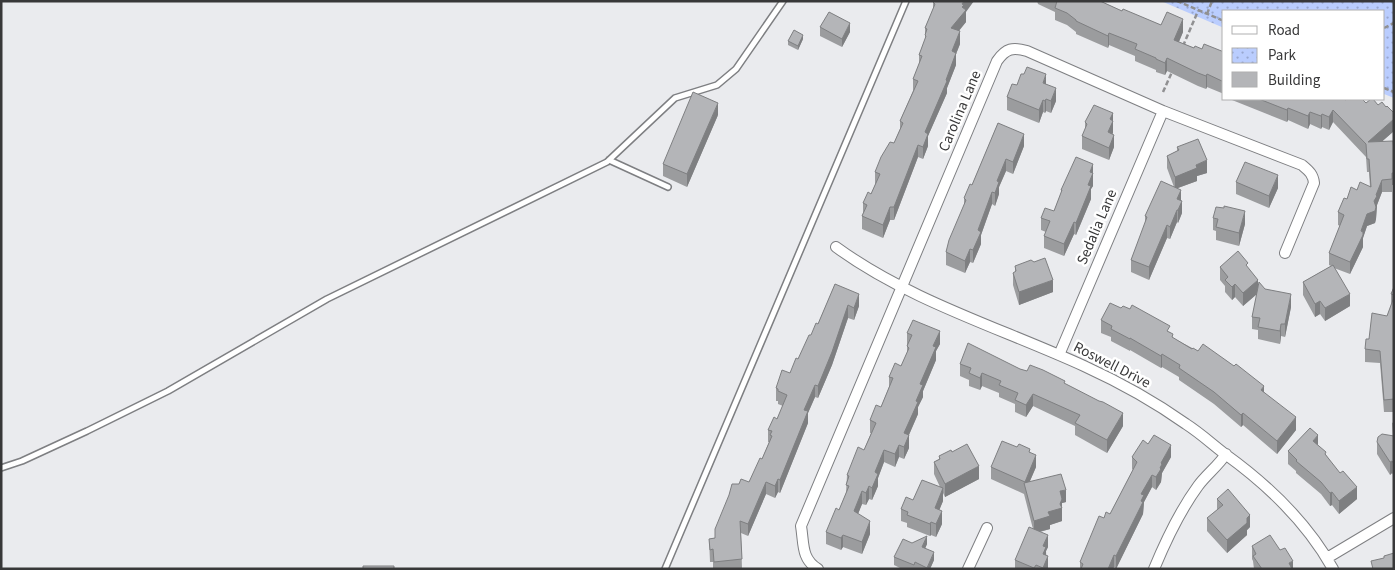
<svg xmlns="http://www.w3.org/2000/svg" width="1395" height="570" font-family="'Source Sans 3',sans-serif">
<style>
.park{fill:url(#park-dots)}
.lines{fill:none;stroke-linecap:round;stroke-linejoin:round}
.lane-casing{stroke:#7e7f82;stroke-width:8}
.street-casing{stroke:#7e7f82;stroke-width:12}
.path{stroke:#909092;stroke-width:2.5;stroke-dasharray:5 2.5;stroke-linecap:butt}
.lane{stroke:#fff;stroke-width:5}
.street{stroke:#fff;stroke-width:10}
.wall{fill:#9b9c9e}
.shaded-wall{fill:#7e7f81}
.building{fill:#b4b5b8;stroke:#7e7f81}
.labels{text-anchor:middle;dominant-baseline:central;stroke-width:5;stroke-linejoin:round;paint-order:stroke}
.street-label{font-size:15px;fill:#383839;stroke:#fff}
</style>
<defs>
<pattern id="park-dots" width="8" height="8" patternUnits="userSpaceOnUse" patternTransform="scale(1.25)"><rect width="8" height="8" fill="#bacdfe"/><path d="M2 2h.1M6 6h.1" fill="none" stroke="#98a7cf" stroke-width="1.8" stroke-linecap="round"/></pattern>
</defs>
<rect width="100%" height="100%" fill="#eaebee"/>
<path class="park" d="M1161 1H1394V98L1384 94V11H1224V28Z"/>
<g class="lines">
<g class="lane-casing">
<path id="lane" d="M609 160 668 187
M1 468 22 461 87 431 168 391 327 299 607 162 675 98 717 85 736 69 783 1
M665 569 906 1"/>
</g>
<g class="street-casing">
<path id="street" d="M836 247C910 301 1001 328 1084 366 1119 382 1155 402 1186 424 1200 433 1212 444 1225 454 1268 485 1307 522 1333 569
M1059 355 1163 111
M1327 558 1394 518
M818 569C801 559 804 543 801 526L997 61C1006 48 1013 47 1027 51L1163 111 1302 165C1309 171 1313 174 1314 183L1285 253
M968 569 987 528
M1154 569C1166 540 1179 512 1198 486 1206 475 1218 466 1226 454"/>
</g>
<path class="path" d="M1177 1 1224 21
M1207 14 1212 1
M1384 28 1394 23
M1183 46 1198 11
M1384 88 1394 92
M1163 92 1172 72"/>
<use href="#lane" class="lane"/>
<use href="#street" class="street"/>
</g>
<path class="wall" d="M1037 1H1100L1122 11 1161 25 1183 32 1179 42 1194 48 1224 52V94L1207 87 1206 89 1198 86 1167 71 1165 75 1156 72V70L1135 61V56L1109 45 1108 48 1076 34V32L1067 25 1055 20V12L1038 4Z
M933 2 966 12V22L959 31 960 44 956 54V65L947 88V93L928 136V146L923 159 918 157 894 220H890L883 238 862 229V216L863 213V203L871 194 875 185V172L894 143 900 129V121L913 91V79L919 65V55L925 40V28L933 9Z
M820 27 850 32 842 47 820 36Z
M803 39 798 50 788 45V41Z
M1046 84 1056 101 1051 113 1046 111 1045 113 1043 112 1039 123 1007 110V97L1017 85Z
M1232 99H1344L1386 107 1394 113V131L1382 141 1394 151V185H1392V192H1382L1377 205 1376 219 1375 223 1367 226 1363 238V247L1350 274 1334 268 1350 306 1325 321 1320 314 1315 317 1303 295V282L1331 266 1329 265V253L1340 226 1338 225V212L1347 199 1357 190 1370 187 1369 172H1367L1366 157 1333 122 1329 130 1322 127 1321 129 1310 124 1308 129 1288 120 1287 122 1232 100Z
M1113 113 1112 134 1114 147 1109 160 1082 149V136L1085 130V122Z
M718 115 687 187 663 176V164Z
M998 123 1024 146 1013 174 1006 171 999 187V194L995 206 992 204 981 235V244L973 263 970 262 965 273 946 265V252L964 206V198L972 185Z
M1177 147 1207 173 1197 176V181L1178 188 1181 200 1182 213 1178 223 1177 222 1170 239 1167 238 1149 280 1131 272V260L1145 224V216L1174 187 1167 168V156L1177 151Z
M1093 176V186L1091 189V199L1076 235 1074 234 1064 256 1044 248V236L1046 232 1041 230V218L1054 211 1061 193V190Z
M1236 182 1278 188 1269 208 1236 194Z
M1213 218 1245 224 1239 246 1216 240V231L1213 230Z
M1015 266 1053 292 1019 305 1013 285V273L1015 272Z
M1220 267 1248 268 1258 288 1265 289 1291 307 1285 337 1281 336 1280 344 1258 339V330L1252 329V317L1257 294 1243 306 1235 297 1232 300 1225 292V286L1220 280Z
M835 284 859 306 854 320 848 318 832 365 818 398 815 397 808 413V423L780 493 778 492 775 498 766 494 748 536 741 533 742 569H713V562H710L709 539 715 538V529L749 482 762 459 769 442H768V430L777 419 783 406 778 404V401H776V388L790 373 818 324Z
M1394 286V412H1384L1380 363 1365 362V349L1369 339 1387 316 1391 306V294Z
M1101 320 1170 332 1173 338 1198 351 1264 392 1296 430 1277 454 1243 425 1241 427 1214 404 1179 380V377L1162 367 1161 368 1130 350V351L1111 341V337L1101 333Z
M907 333 940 344 936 351V360L923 391V397L918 407V414L909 435V448L904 459 899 457 895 467 884 462 878 478V486L872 500 869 499 866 505 862 504 858 514 870 534 862 554 843 547 841 550 826 544V532L839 510 846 493 847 475 864 450 871 433H870V420L881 407 889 387V377L901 366 907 353Z
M960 364 1020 369 1065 384 1123 426 1107 453 1075 435V426L1033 406 1026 417 1015 412V404L999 397V393L982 386 980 390 969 386V380L960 376Z
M1394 422V476L1392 473 1390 475 1377 454V442L1393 436 1392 423Z
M1318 445 1326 455 1357 499 1339 514 1332 505 1330 506 1321 494 1296 473V471L1288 464V451Z
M952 452 979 479 945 497 943 493V501L939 510 942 524 936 537 931 535 930 536 907 527V523L901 521V509L913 500 940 487 934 474V462L939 459V456Z
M1030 452 1036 467 1030 481 1066 502 1062 503V521L1050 525V529L1040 532 1048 547 1046 551 1047 569H1015V560L1033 529 1024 494 991 479V467Z
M1132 457H1171L1162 473 1161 482 1156 490 1152 487 1144 502 1143 514 1116 569 1114 567 1113 569H1080V562L1110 514 1133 470 1132 469Z
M1217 499 1250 527 1247 530V535L1227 553 1207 531V518L1217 510Z
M912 543 927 544 925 548 934 560 930 569H902L894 565V557Z
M1252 546 1293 569H1254L1253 561 1252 559Z"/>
<path class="shaded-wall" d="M964 1H974L966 12V22L951 40V28L962 4Z
M1183 19V32L1174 53V40Z
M850 23V32L842 47V39Z
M960 31V44L956 54V65L947 88V93L928 136V146L923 159V147L925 132 946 80 952 51Z
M1109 33V45L1108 48V36Z
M803 35V39L798 50V46Z
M1167 58V71L1165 75V63Z
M1046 74V87L1043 83Z
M1207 74V87L1206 89V76Z
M1056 88V101L1051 113V101Z
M1046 99V111L1045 113V101Z
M1043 100V112L1039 123V110Z
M718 103V115L687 187V174Z
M1288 108V120L1287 122V110Z
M1333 110V122L1329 130V117Z
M1310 112V124L1308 129V116Z
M1113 113V133L1108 144V132L1110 119Z
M1322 114V127L1321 129V116Z
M1394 119V131L1368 154V142Z
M1024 134V146L1013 174V162Z
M1114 135V147L1109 160V148Z
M918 145V157L894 220V207Z
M1006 159V171L999 187V194L995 206V193L997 181Z
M1207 160V173L1197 176V181L1175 189V177L1196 165Z
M1093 164V186L1091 189V199L1076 235V223L1088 185 1090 172Z
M1278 175V188L1269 208V196Z
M1382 180V192L1377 205 1376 219 1375 223 1367 226 1363 238V247L1350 274V262L1361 231 1367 214 1374 201 1376 195Z
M1181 190V202L1177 211V199Z
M992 192V204L981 235V244L973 263V250L978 230Z
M1182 201V213L1178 223V210Z
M890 207V220L883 238V225Z
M1177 210V222L1170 239V227Z
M1245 211V224L1239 246V233Z
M1074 222V234L1064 256V244Z
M1167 225V238L1149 280V267Z
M970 249V262L965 273V261Z
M1053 280V292L1019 305V292Z
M1258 280V293L1243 306V293Z
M1235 284V297L1232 300V287Z
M859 294V306L854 320V308Z
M1291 294V307L1285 337V324Z
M1350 294V306L1325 321V308Z
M1320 301V314L1315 317V304Z
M848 305V318L832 365 818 398V386Z
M1281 324V336L1280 344V331Z
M940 331V344L936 351V360L923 391V397L918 407V414L904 446V433L916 401 920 384 933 346Z
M1162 354V367L1161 368V356Z
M982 373V386L980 390V378Z
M815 385V397L808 413V423L780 493V480L804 410Z
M1264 386V398L1261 390Z
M1033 394V406L1026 417V405Z
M1123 413V426L1107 453V440Z
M1243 413V425L1241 427V415Z
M1296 417V430L1277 454V441Z
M909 435V448L904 459V447Z
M1318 435V447L1313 441Z
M899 445V457L895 467V454Z
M1171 445V457L1162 473 1161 482 1156 490V477L1161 463Z
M884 450V462L878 478V486L872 500V488L875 472Z
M1036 455V467L1026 490 1025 482Z
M1392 461V473L1390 475V462Z
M979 466V479L945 497V484Z
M1152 475V487L1144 502 1143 514 1116 569V556L1141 494Z
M778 479V492L775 498V486Z
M766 482V494L748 536V524Z
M869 486V499L866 505V493Z
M1357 487V499L1339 514V501Z
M943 488V501L935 521V508Z
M1066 490V502L1062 503V521L1050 525V529L1034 533V521L1048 512 1060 491Z
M862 491V504L854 524V511Z
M1332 492V505L1330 506V493Z
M942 511V524L936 537V524Z
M1250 515V527L1247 530V535L1227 553V540Z
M870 521V534L862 554V542Z
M931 522V535L930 536V524Z
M843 535V547L841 550V538Z
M1048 535V547L1046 551V559L1043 567V546Z
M927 536V544L922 556V547Z
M934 552V560L930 569H927Z
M1114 555V567L1113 569H1108Z
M1048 556V569H1043V568Z
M1293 561V569H1289V563Z"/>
<path class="building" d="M933 1H964L962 4 964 5 962 7 966 10 951 28 960 31 952 51 956 53 946 80 947 81 925 132 928 134 923 147 918 145 894 207H890L883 225 862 216 867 205 863 203 868 192 871 194 880 174 875 172 881 157 890 142 894 143 903 123 900 121 918 81 913 79 922 56 919 55 926 36 925 35 927 29 925 28 935 4 933 2Z
M1057 1H1100L1122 11 1123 9 1161 25 1167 12 1183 19 1174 40 1194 48 1195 46 1202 49 1204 44 1224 52V82L1207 74 1206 76 1198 73 1167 58 1165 63 1156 59V58L1135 49 1137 44 1109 33 1108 36 1076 21V20L1067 13 1055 8Z
M829 12 850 23 842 39 820 27Z
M794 30 803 35 798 46 788 41Z
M1027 67 1046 74 1043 83 1056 88 1051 101 1046 99 1045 101 1043 100 1039 110 1007 97 1012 84 1017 85 1021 74H1024Z
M693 92 718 103 687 174 663 164Z
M1259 99H1344L1346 100V99H1362L1366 103 1371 99H1373L1378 105 1382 102 1386 107 1387 106 1394 113V119L1368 142 1393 141 1394 151V173H1392V179L1382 180 1376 195 1377 196 1374 201 1376 207 1375 211 1367 214 1361 231 1363 232V235L1350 262 1329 253 1344 215 1338 212 1344 198 1347 199 1351 187 1357 190 1360 182 1371 187 1369 159H1367L1366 144 1333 110 1329 117 1322 114 1321 116 1310 112 1308 116 1288 108 1287 110Z
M1094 105 1113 113 1110 119 1113 121 1108 132 1114 135 1109 148 1082 136 1087 124 1085 122Z
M998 123 1024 134 1013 162 1006 159 997 181 999 182 995 193 992 192 978 230 981 232 973 250 970 249 965 261 946 252 949 240 966 200 964 198 970 184 972 185Z
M1198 139 1207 160 1196 165 1197 168 1175 177 1167 156 1179 150 1177 147Z
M1076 157 1093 164 1090 172 1093 173 1088 185 1091 186 1076 223 1074 222 1064 244 1044 236 1050 221 1041 218 1045 208 1054 211 1062 190H1061Z
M1245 162 1278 175 1269 196 1236 182Z
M1161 181 1181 190 1177 199 1182 201 1178 210H1177L1170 227 1167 225 1149 267 1131 260 1147 217 1145 216Z
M1224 206 1245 211 1239 233 1216 227 1218 219 1213 218 1216 207 1224 208Z
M1238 251 1248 263 1246 265 1258 280 1243 293 1235 284 1232 287 1225 280 1228 277 1220 267Z
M1045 258 1053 280 1019 292 1013 273 1016 271 1015 266 1031 260 1034 262Z
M1333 265 1350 294 1325 308 1320 301 1315 304 1303 282Z
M1259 282 1265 289 1291 294 1285 324H1281L1280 331 1258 327 1260 318 1252 317Z
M835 284 859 294 854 308 848 305 832 352 818 386 815 385 804 410 808 411 780 480 778 479 775 486 766 482 748 524 740 521 742 559 714 562 713 549 710 550 709 539 715 538V529L729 495 732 484H739L741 479 749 482 760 458 762 459 772 436 770 435 772 431 768 430 774 417 777 419 787 395 778 391V389L776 388 782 370 790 373 796 358 798 359 809 335H811L816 323 818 324Z
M1394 287V295L1391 294Z
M1394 297V399L1384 400 1380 351 1365 349 1366 339H1369L1372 313 1387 316Z
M1110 303 1121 308 1123 306 1130 309 1132 305 1170 326 1167 331 1173 334 1172 337 1192 349 1193 348 1198 351 1203 344 1234 366 1236 364 1264 386 1261 390 1296 417 1277 441 1243 413 1241 415 1214 392 1179 368 1180 365 1162 354 1161 356 1130 338V339L1111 329 1112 326 1101 320Z
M913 320 940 331 933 346 936 347 920 384 923 385 916 401 918 402 904 433 909 435 904 447 899 445 895 454 884 450 875 472 878 474 872 488 869 486 866 493 862 491 854 511 870 521 862 542 843 535 841 538 826 532 836 508 839 510 849 486 846 485 849 476 847 475 858 447 864 450 876 423 870 420 876 405 881 407 893 378 889 377 895 363 901 366 909 348 907 346 912 335 907 333Z
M968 343 1020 369 1027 371 1030 365 1043 370 1065 381 1064 383 1099 401 1103 402 1123 413 1107 440 1075 423 1080 415 1033 394 1026 405 1015 400 1018 393 999 385 1001 381 982 373 980 378 969 373 971 368 960 364Z
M1310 428 1318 435 1313 441 1326 452 1325 454 1340 473 1343 471 1357 487 1339 501 1332 492 1330 493 1321 482 1296 461 1297 460 1288 451Z
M1382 434 1394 436V464L1392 461 1390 462 1377 442 1378 437Z
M1154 435 1171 445 1161 463 1162 464 1160 468 1161 469 1156 477 1152 475 1141 494 1144 495 1141 501 1143 502 1116 556 1114 555 1108 569H1081L1083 564 1080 562 1099 516 1104 518 1106 512 1110 514 1137 462 1132 457 1143 440 1148 444Z
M1002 441 1017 447 1019 444 1030 449 1029 452 1036 455 1025 482 991 467Z
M967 444 979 466 945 484 934 462 940 459 939 456 951 450 952 452Z
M1061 474 1066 490 1060 491 1062 499 1060 504 1062 508 1048 512 1050 516 1034 521 1024 483Z
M922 480 943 488 935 508 942 511 936 524 931 522 930 524 907 515 908 512 901 509 906 497 913 500Z
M1228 489 1250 515 1247 518V523L1227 540 1207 518 1223 505 1217 499Z
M1029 527 1048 535 1043 546 1046 547 1043 554 1048 556 1043 568 1036 565 1034 568 1015 560Z
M1270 535 1280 550 1285 548 1293 561 1289 563 1292 569H1262L1253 556 1256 554 1252 546Z
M927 536 922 547 934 552 927 568 915 562 914 565 894 557 903 539 912 543Z
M1394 553V569H1373L1371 561 1384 558V556Z
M363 566H394V569H407H363Z"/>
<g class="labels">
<g class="street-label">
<text transform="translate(960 111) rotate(-67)">Carolina Lane</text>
<text transform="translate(1097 227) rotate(-67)">Sedalia Lane</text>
<text transform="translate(1112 365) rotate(27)">Roswell Drive</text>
</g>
</g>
<rect width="1395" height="570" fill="none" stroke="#383839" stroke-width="5"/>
<rect x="1222" y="10" width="162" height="90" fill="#ffffff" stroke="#afafb0"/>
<rect x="1232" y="26" width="25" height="8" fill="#ffffff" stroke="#afafb0"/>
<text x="1268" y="35" font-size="15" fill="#383839">Road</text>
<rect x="1232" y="48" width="25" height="15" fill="url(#park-dots)" stroke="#afafb0"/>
<text x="1268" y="60" font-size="15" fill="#383839">Park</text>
<rect x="1232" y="72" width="25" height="15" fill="#b4b5b8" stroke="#afafb0"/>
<text x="1268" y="85" font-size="15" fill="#383839">Building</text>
</svg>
